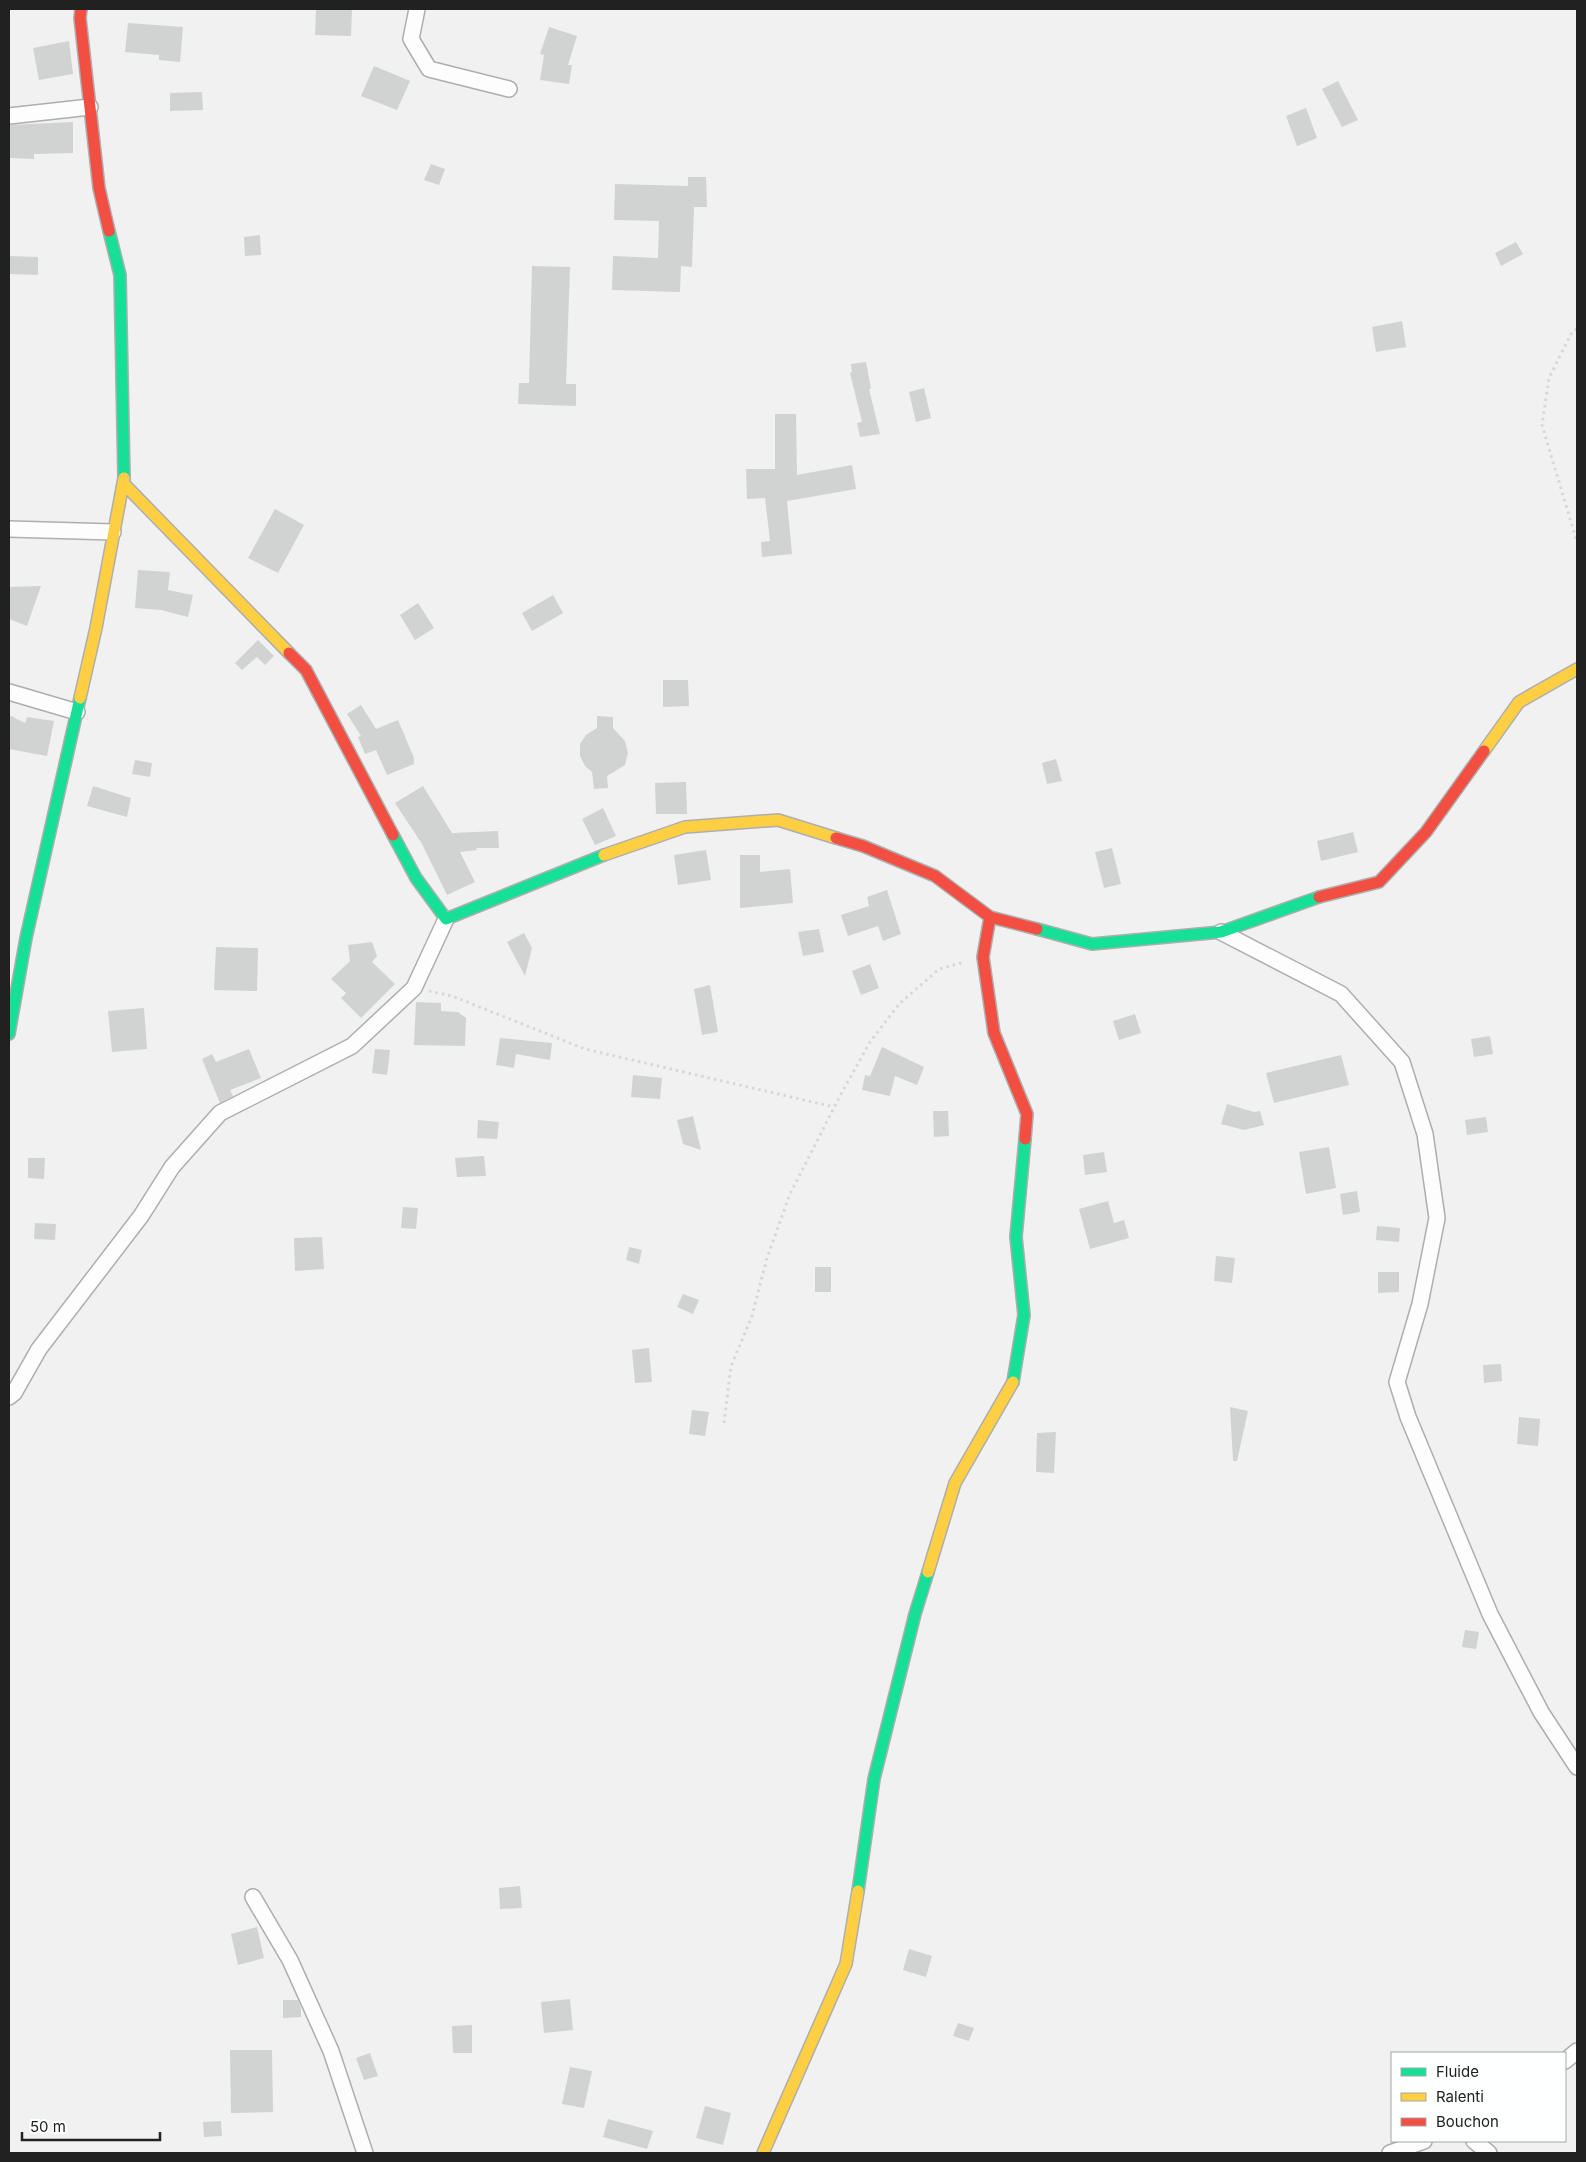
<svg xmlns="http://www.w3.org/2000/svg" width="1586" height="2162" font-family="Inter,sans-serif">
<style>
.building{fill:#d1d2d2}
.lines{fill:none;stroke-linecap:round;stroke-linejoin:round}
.street-casing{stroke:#aeaeaf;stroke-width:18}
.fast-casing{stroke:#aeaeaf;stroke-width:14}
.slow-casing{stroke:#aeaeaf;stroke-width:14}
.jam-casing{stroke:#aeaeaf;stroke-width:14}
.path{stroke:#d7d7d7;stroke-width:3;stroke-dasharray:2.5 4;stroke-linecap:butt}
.street{stroke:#fdfdfd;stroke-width:15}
.fast{stroke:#16e098;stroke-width:11}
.slow{stroke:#ffcf43;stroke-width:11}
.jam{stroke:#f24e42;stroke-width:11}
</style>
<rect width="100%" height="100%" fill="#f1f1f2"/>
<path class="building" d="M316 9H352L351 36 315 35Z
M128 23 183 27 180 62 159 60V55L125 52Z
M549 27 577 36 568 65H572L569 84 540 80 544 55 540 54Z
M69 41 73 74 39 80 33 48Z
M374 66 410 81 397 110 361 96Z
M1338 81 1358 120 1342 127 1322 89Z
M202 92 203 110 170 111V93Z
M1306 108 1317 138 1297 146 1286 116Z
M73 122V153L34 154V159L9 158V125Z
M431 164 445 169 439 185 424 180Z
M688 177H706L707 207H694L692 267 681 266 680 292 612 290 613 256 658 258 659 221 614 220 615 184 688 186Z
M260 235 261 255 245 256 244 237Z
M1516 242 1523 254 1501 266 1495 253Z
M9 256 38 257V275L9 274Z
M532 266 570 267 566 384H576V406L518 404 519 383H529Z
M1402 321 1406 347 1376 352 1372 327Z
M866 362 871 389H869L880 434 860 437 857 423 862 422 850 373 852 372 851 364Z
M924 388 931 418 916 422 909 392Z
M775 414H796L797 475 852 465 856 489 787 501 792 554 762 557 761 542 770 541 765 498 747 499 746 469H775Z
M275 509 304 525 278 573 248 558Z
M138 570 170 572 168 590 193 595 188 617 161 610 135 608Z
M41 586 27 626 9 619V587Z
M553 595 563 613 532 631 522 613Z
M418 603 434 628 415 640 400 615Z
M258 640 274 656 265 665 257 657 242 670 235 663Z
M663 680H688L689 706 663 707Z
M361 705 376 729 398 720 414 758V764L387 775 376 750 365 754 358 737 361 736 347 714Z
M9 715 25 723 27 717 54 721 47 756 9 749Z
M597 716 613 717V728L625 741 628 753 625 765 607 776 608 788 594 789 592 772 585 766 580 756V744L586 735 597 728Z
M1056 759 1062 781 1047 784 1042 763Z
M135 760 152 763 150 777 132 774Z
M686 782 687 814H656L655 783Z
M93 786 131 798 127 817 87 806Z
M423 786 452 833 498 831 499 848H476L477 850 460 852 475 882 447 895 422 844 395 803Z
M603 808 616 836 595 845 582 819Z
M1353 832 1358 852 1321 861 1317 841Z
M1112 848 1121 884 1104 888 1095 852Z
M706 850 711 880 678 885 674 855Z
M740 855H760V872L790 869 793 903 740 908Z
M887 890 901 934 883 941 878 926 848 936 841 915 869 906 867 897Z
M819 929 824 952 803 956 798 932Z
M524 933 532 948 525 976 507 942Z
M372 942 377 956 372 962 395 984 361 1018 341 998 346 993 331 979 350 961 348 945Z
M216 947 258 948 257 991 214 990Z
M870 964 879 988 861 995 852 971Z
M710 985 718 1032 702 1035 694 989Z
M416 1002 441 1003V1011L458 1012 466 1018 465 1046 414 1045Z
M144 1008 147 1049 112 1052 108 1011Z
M1135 1014 1141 1033 1119 1040 1113 1021Z
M1490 1036 1493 1054 1474 1057 1471 1039Z
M500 1038 552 1043 550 1060 516 1054 514 1068 496 1065Z
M882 1047 924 1067 917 1085 895 1076 890 1096 862 1090 865 1075 870 1076Z
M249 1049 261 1078 230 1090 233 1096 220 1103 202 1059 212 1054 216 1062Z
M375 1049 390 1050 387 1075 372 1073Z
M1341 1055 1349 1085 1274 1103 1266 1073Z
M633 1075 662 1078 660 1099 631 1097Z
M1227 1104 1254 1112 1260 1111 1264 1125 1244 1130 1221 1124Z
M933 1111H948L949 1136 934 1137Z
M693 1116 701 1150 683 1144 677 1120Z
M1486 1117 1488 1132 1467 1135 1465 1120Z
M478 1120 499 1122 497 1139 477 1138Z
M1329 1147 1336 1188 1306 1194 1299 1152Z
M1104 1152 1107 1172 1085 1175 1083 1155Z
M484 1156 486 1176 457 1177 455 1158Z
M28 1158H45L44 1179 28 1178Z
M1357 1191 1360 1212 1343 1215 1340 1194Z
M1108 1201 1114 1223 1124 1220 1129 1238 1090 1249 1079 1209Z
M403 1207 418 1208 416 1229 401 1228Z
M35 1223 56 1224 55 1240 34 1239Z
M1377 1226 1400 1228 1399 1242 1376 1240Z
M322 1237 324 1269 295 1271 294 1238Z
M629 1247 642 1250 639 1264 626 1260Z
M1216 1256 1235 1258 1232 1283 1214 1281Z
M815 1267H831V1292H815Z
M1378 1272H1399V1292L1378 1293Z
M683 1294 699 1300 693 1314 677 1307Z
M649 1348 652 1382 635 1383 632 1350Z
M1501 1364 1502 1381 1484 1383 1483 1365Z
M1230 1407 1248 1411 1237 1461H1233Z
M692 1410 709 1412 705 1436 689 1434Z
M1519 1417 1540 1419 1538 1446 1517 1444Z
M1056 1432 1054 1473 1036 1472 1037 1433Z
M1465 1630 1479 1632 1476 1649 1462 1647Z
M520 1886 522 1908 500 1909 499 1888Z
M257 1927 264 1958 238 1965 231 1934Z
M909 1949 932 1956 926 1977 903 1970Z
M570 1999 573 2030 544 2033 541 2002Z
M283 2000H298L301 2008V2017L283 2018Z
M958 2023 974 2028 969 2041 953 2036Z
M472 2025V2053H453L452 2026Z
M230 2050H272L273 2112 231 2113Z
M370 2053 378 2076 364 2080 356 2058Z
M570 2067 592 2071 584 2108 562 2104Z
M705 2106 731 2113 723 2145 696 2138Z
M608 2119 653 2131 647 2149 603 2137Z
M221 2121 222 2136 204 2137 203 2122Z"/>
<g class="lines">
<g class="street-casing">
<path id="street" d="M417 9 411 39 429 69 509 89
M9 116 90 107
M9 529 113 532
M9 692 77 712
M1221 932 1341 994 1402 1062 1425 1134 1437 1218 1420 1304 1397 1382 1408 1417 1490 1614 1541 1712 1577 1767
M9 1397 14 1393 39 1349 141 1216 172 1167 220 1113 352 1046 414 988 446 919
M253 1897 290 1960 331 2051 365 2153
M1565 2061 1577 2051
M1474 2141 1489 2153
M1390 2153 1424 2141"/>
</g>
<g class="fast-casing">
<path id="fast" d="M109 231 120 275 124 478
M393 835 416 878 446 919 604 855
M1037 929 1092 944 1221 932 1319 897
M9 1034 26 938 80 698
M1013 1382 1024 1315 1016 1237 1025 1139
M858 1891 874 1779 915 1614 928 1572"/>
</g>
<g class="slow-casing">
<path id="slow" d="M124 484 289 653
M80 698 96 628 124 478
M1484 751 1519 702 1577 669
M604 855 685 827 778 820 836 838
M928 1572 955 1483 1013 1382
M763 2153 846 1964 858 1891"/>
</g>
<g class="jam-casing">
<path id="jam" d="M81 9 80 18 99 188 109 231
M289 653 306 670 393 835
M836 838 863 846 935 876 990 917 1037 929
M1319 897 1379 882 1426 832 1484 751
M990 917 983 957 994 1033 1027 1114 1025 1139"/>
</g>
<path class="path" d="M1577 329 1572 332 1549 378 1542 425 1577 542
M429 991 452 996 585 1049 834 1107
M724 1423 731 1366 752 1316 767 1258 790 1194 841 1094 870 1042 899 1004 939 969 965 962"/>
<use href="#street" class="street"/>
<use href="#fast" class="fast"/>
<use href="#slow" class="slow"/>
<use href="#jam" class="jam"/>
</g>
<rect width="1586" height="2162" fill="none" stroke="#212121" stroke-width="20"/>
<rect x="1391" y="2052" width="175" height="90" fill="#feffff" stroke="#a6a6a6"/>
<rect x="1401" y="2068" width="25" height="8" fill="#16e098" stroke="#a6a6a6"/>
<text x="1436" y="2077" font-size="15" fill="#212121">Fluide</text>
<rect x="1401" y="2093" width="25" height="8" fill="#ffcf43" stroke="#a6a6a6"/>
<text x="1436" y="2102" font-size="15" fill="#212121">Ralenti</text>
<rect x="1401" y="2118" width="25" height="8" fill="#f24e42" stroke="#a6a6a6"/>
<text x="1436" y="2127" font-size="15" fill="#212121">Bouchon</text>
<path d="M22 2132v8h138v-8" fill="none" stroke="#212121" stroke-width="2.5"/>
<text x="30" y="2132" font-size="15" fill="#212121" stroke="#feffff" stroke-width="4" paint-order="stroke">50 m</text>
</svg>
